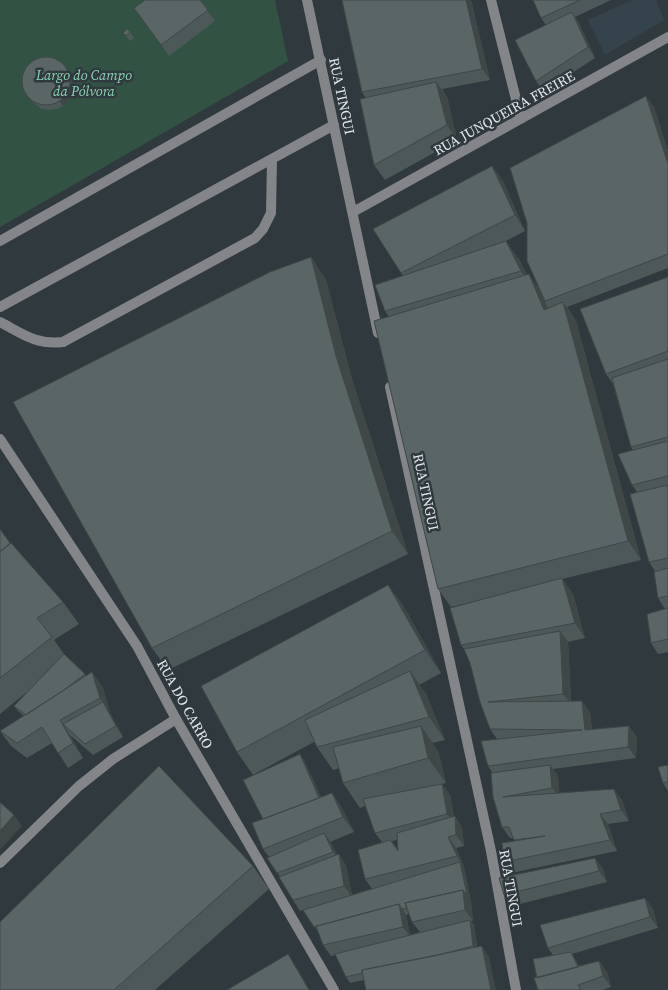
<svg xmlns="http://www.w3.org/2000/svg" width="668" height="990" font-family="'Source Serif 4',serif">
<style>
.built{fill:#35434c}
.green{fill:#325344}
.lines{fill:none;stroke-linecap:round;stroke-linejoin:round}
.service{stroke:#838589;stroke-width:10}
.minor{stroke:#838589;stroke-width:10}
.tertiary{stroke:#838589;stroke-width:10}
.wall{fill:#4d5858;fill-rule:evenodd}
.shaded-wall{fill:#3f4747}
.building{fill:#5a6666;stroke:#3f4747}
.labels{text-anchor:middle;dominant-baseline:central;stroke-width:5;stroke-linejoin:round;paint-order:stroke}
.park-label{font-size:14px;font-style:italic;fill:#89d4b3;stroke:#30393e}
.street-label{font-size:14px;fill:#e3e8ec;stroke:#30393e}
</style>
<rect width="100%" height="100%" fill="#30393e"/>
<path class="built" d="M632 0H656L664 20 605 55 588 20Z"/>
<path class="green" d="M0 0H275L288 61 0 227Z"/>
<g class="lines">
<path class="service" d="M0 241 321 60
M0 307 334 125
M0 322C23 334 36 345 63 342L255 238 263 229 271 213 272 159"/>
<path class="minor" d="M307 0 378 333
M491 0 521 119
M353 212 668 37
M390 387 491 851 516 990
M0 863 79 786 113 759 176 719"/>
<path class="tertiary" d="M0 439 137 646 176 719 334 990"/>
</g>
<path class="wall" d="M200 0 215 21 169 56 134 8Z
M342 0H471L490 80 442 89 447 97 457 140 385 180 374 165 366 98 362 92Z
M533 0H611L575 17 579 23 595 58 543 92 536 81 546 25 541 18Z
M130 32 134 38 130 41 123 33Z
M70 74 73 81 74 89 72 95 63 106 57 109 50 110 42 109 31 101 27 95Z
M654 107 668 151V268L567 307 576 321 641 560 562 579 573 594 585 638 568 642 571 701 590 712 592 729 637 737 636 758 553 769 558 776 559 793 622 800 629 821 608 824 617 851 511 873 504 862 515 841 513 838H510L502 827 492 772 488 766 497 739 490 729 470 663 464 649 461 645 505 594 451 607 438 589 389 317 385 311 403 276 373 229 492 166 503 181 525 231 504 242 519 259 527 275 539 288Z
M311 257 326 280 352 379 408 554 168 670 152 648Z
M668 277V652L658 654 651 643 665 609 658 598 655 571 649 562 637 492 632 485 633 450 631 447 613 384 606 374Z
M0 529 10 543 63 602 79 624 54 640 64 654 86 676 92 672 103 688 110 713 123 737 93 755 70 735 83 758 68 768 52 743 27 758 11 746 0 731 24 716 18 711 14 706 28 691 0 714Z
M388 585 404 607 441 673 419 685 426 694 445 740 432 743 438 751 446 783 442 784 450 795 454 817 462 827 464 846 456 848 464 867 471 901 473 921H471L474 925 477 947 489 957 364 980 350 983 346 977 336 955 331 956 323 945 319 933 303 910 300 911 293 900 269 857 263 849V819L300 754 304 760 321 797 332 793 342 808 354 832 330 842 337 855 346 865 352 895 372 889 365 879 382 842 375 833 365 806 360 808 343 783 339 768 333 770 317 747 314 742 253 775 237 752ZM397 840 398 850 392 841ZM409 914 412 922 420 932 410 935 406 915Z
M668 765V791L663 783Z
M595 858 603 869 607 882 512 906 504 895Z
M253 866 269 889 155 990H0Z
M645 898 653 909 658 928 572 954 579 966 599 961 607 972 611 987 602 990H538L553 955 548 948Z"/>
<path class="shaded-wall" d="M466 0H471L490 80 482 69Z
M572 12 579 23 595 58 588 47Z
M66 68 70 74 73 81 74 89 72 95 63 106 59 100Z
M436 82 447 97 457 140 447 125Z
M646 96 654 107 668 151V164Z
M492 166 503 181 525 231 515 215Z
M506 241 519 259 534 290 521 271Z
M311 257 326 280 352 379 408 554 392 531 336 356Z
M529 274 542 293 545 301 557 329 544 310Z
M563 302 576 321 641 560 628 541Z
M562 578 573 594 585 638 575 623Z
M388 585 404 607 441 673 425 650Z
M560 631 568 642 571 705 563 694Z
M410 671 426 694 445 740 429 717Z
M92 672 103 688 110 713 123 737 116 726 100 698Z
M582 701 590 712 593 741 585 730Z
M60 720 70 735 83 758 73 743Z
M421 726 438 751 446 783 428 758Z
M629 726 637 737 636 758 628 747Z
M300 754 304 760 327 811 323 805Z
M550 765 558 776 560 799 552 788Z
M442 784 450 795 455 825 447 814Z
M614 789 622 800 629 821 621 810Z
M332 793 342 808 354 832 343 817Z
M600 814 608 824 617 851 610 840Z
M14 815 22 826 0 850V831Z
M455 816 462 827 464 846 456 835Z
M324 833 332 844 340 862 339 854 346 865 352 897 344 886 340 862 333 852Z
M448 837 456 848 464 867 471 901 473 921 465 910 460 862 457 856Z
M595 858 603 869 607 882 599 871Z
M645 898 653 909 658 928 650 917Z
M399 904 406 915 411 938 403 927Z
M470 920 474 925 477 952 473 946Z
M482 946 489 957 496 990H491Z
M571 952 575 958 583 976 579 970Z
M288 954 295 965 310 990H309Z
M599 961 607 972 611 987 603 976Z"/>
<path class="building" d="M145 0H200L208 10 161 45 134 8Z
M342 0H466L482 69 362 92Z
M533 0H580L541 18Z
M572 12 588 47 536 81 515 40Z
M127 29 130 32 126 36 123 33Z
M22 81a24 24 0 1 1 48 0a24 24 0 1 1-48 0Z
M436 82 447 125 374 165 360 99Z
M646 96 668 164V254L545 301 527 261V223L510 168Z
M492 166 515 215 401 273 373 229Z
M506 241 521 271 385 311 375 285Z
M311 257 336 356 392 531 152 648 13 402 270 272Z
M529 274 544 310 563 302 628 541 438 589 374 321Z
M668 277V351L606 374 580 309Z
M668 359V437L631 447 612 378Z
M668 441V476L632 485 618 454Z
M668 485V558L649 562 630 494Z
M0 529 10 543 0 552Z
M11 543 63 602 37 618 52 637 0 678V552Z
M668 568V596L658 598 654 572Z
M562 578 575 623 461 645 450 608Z
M388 585 425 650 237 752 201 686Z
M668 608V639L651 643 647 614Z
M560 631 563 694 488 702 582 701 585 730 629 726 628 747 488 766 481 741 582 730 490 729 480 702 470 663 464 649Z
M64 654 85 674 64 690 26 715 14 706Z
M410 671 429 717 317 747 305 720Z
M92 672 100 698 60 720 73 743 58 753 42 727 17 743 0 731Z
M103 702 116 726 85 744 63 724Z
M421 726 428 758 343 783 333 747Z
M300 754 319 798 263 819 243 780Z
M550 765 552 788 503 797 614 789 621 810 600 814 610 840 504 862 502 843 545 836 514 840 509 827H502L493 797 491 773Z
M668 765V782L663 783 658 767Z
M159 766 253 866 114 990H0V922Z
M442 784 447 814 375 833 363 799Z
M332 793 343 817 263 849 252 823Z
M0 802 14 815 0 831Z
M455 816 456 835 448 837 457 856 365 879 358 850 390 840 398 851 397 833Z
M324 833 333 852 277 873 267 858Z
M339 854 344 886 293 900 279 877Z
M595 858 599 871 504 895 499 878Z
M460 862 467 895 463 890 405 903 407 908 402 909 399 904 314 927 303 910Z
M463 890 465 910 412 922 405 903Z
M645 898 650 917 548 948 540 925Z
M399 904 403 927 323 945 316 926Z
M470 920 473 946 434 956 362 970V973L346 977 335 954Z
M482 946 491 990H366L362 970Z
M571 952 578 967 537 978 533 959Z
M288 954 309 990H227Z
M599 961 603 976 578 985 581 990H538L534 978Z"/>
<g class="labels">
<g class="park-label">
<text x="84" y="75">Largo do Campo<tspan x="84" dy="16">da Pólvora</tspan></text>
</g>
<g class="street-label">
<text transform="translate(342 96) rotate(78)">RUA TINGUI</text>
<text transform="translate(504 113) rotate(-29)">RUA JUNQUEIRA FREIRE</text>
<text transform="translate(426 492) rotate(78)">RUA TINGUI</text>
<text transform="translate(185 704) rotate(61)">RUA DO CARRO</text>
<text transform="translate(511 888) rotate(80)">RUA TINGUI</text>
</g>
</g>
</svg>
